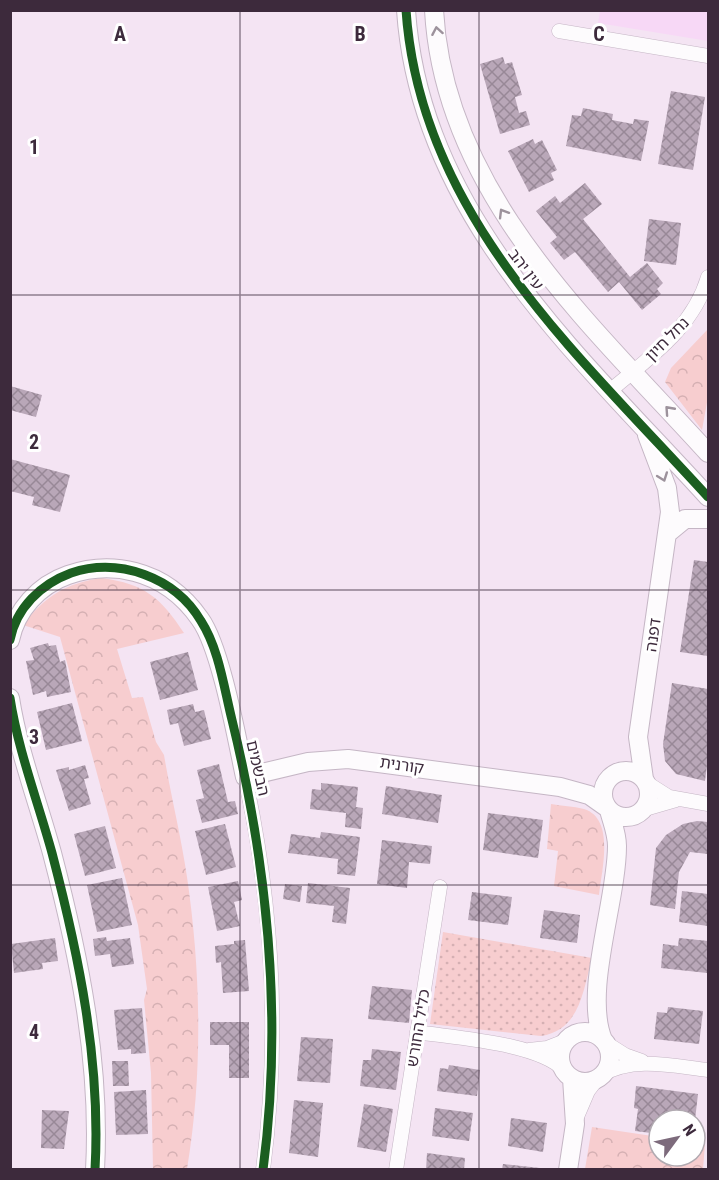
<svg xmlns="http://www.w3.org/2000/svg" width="719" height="1180" font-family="'Roboto Condensed','Noto Sans Hebrew',sans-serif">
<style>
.built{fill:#f7d8f6}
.grass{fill:url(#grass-dots)}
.park{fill:url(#park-crowns)}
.building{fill:url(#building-cross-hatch)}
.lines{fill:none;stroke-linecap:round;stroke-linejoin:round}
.minor-casing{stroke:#c5b6c5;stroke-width:15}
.tertiary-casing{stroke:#c5b6c5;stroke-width:20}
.minor{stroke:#fdfbfd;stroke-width:14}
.tertiary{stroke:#fdfbfd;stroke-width:18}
.cycleway-casing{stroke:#fff;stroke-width:13}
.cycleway{stroke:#1b5e20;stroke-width:9}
.oneway{stroke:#9d929c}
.grid{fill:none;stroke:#3d2a3c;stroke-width:1.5;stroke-opacity:0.55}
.labels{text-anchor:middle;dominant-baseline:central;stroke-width:6;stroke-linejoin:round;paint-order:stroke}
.street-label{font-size:16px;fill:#3d2a3c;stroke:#fff}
.grid-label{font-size:20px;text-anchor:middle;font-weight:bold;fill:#3d2a3c;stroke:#fff;stroke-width:6;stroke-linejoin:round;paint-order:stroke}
</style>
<defs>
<pattern id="grass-dots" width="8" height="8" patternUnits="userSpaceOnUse" patternTransform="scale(1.5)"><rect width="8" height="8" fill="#f7cdcf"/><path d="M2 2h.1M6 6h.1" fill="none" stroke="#d5b0b3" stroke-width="1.8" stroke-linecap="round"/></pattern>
<pattern id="park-crowns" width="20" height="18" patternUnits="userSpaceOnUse" patternTransform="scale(1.5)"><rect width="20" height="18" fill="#f7cdcf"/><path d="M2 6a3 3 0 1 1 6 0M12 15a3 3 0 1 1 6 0" fill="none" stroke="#d5b0b3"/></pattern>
<pattern id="building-cross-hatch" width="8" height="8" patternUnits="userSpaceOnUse" patternTransform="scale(1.5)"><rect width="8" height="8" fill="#b9a7b8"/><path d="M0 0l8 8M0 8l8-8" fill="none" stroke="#988897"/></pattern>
</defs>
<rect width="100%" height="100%" fill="#f4e4f3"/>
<path class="built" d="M600 11H708V41L598 23Z"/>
<path class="grass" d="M443 932 592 958C583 991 580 1030 541 1036L430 1024Z"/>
<path class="park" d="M708 329V397L702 430 665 382 671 368Z
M102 578C145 584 161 598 184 633L117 649 132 698 143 697 156 742 164 755C171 796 181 836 187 877 201 972 203 1074 187 1169H153L151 1073 144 1000 147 989 138 925 60 637 23 625C45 596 66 583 102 578Z
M551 804C562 806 573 806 584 809 616 819 601 872 599 895L554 886 558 851 547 849Z
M592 1127 659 1137V1156H695V1142L705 1144 703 1169H585Z"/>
<path class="building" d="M503 57 505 64 512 62 522 95 515 97 519 113 526 111 530 125 500 134 480 64Z
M671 91 705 97 693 170 658 164Z
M583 108 613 114 612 120 633 124 634 119 649 121 641 161 566 146 572 115 581 116Z
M533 139 535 144 542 140 557 170 551 173 554 180 529 192 508 151Z
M585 183 602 204 583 219 630 277 647 263 663 283 657 289 661 294 642 310 619 282 608 292 575 252 564 260 550 243 557 237 536 211 555 196 560 203Z
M649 219 681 223 676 265 644 261Z
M10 386 42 395 36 417 10 410Z
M10 459 70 475 60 512 32 505 34 497 10 491Z
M694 560 708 562V656L680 652Z
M48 643 49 646 56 645 60 662 65 660 71 692 47 697 46 691 33 695 26 661 34 660 30 648Z
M188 652 198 690 160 700 150 662Z
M672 683 708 689V758L705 781 676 774 665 761 663 744Z
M72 703 82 741 46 750 37 712Z
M193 704 195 712 204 710 211 739 184 746 178 723 170 725 167 710Z
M219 764 228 802 235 801 238 814 202 823 196 800 204 798 197 770Z
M85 765 89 778 84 779 91 804 69 811 56 770 69 767V770Z
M321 783 358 787 356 807 363 808 361 829 345 827 346 813 310 809 312 789 321 790Z
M386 786 442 795 438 823 382 814Z
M488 813 543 820 538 858 483 850Z
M697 821 708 822V854L690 852 679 872 675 909 650 905 656 848 666 835 683 824Z
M225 824 236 867 206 875 195 831Z
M105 826 116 868 85 876 74 834Z
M321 832 360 837 355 876 337 874 338 859 288 853 291 834 320 838Z
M382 840 432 846 430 864 409 862 407 888 377 884Z
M122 878 132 925 97 932 87 885Z
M238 881 242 900 234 902 240 926 217 931 208 887Z
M308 883 350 888 346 924 332 922 334 906 306 903Z
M285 884 302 886 300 902 283 899Z
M682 891 708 894V926L679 922Z
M472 892 512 897 508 925 468 920Z
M544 910 580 915 577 943 540 938Z
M106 937 107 941 130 938 134 964 112 967 110 954 95 956 93 939Z
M55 938 58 961 42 963 43 969 14 973 11 944Z
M679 938 708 941 707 973 661 968 663 944 678 946Z
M245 940 249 991 223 993 221 962 216 963 215 946 234 944V941Z
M372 986 412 990 409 1023 368 1019Z
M668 1007 703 1011 699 1044 654 1039 657 1012 667 1013Z
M142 1008 146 1053 131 1054V1049L118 1050 114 1010Z
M210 1022H249V1078H229V1045H210Z
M301 1037 333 1039 330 1083 297 1081Z
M372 1049 401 1052 396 1090 360 1086 363 1060H371Z
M112 1061H128L129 1086H113Z
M449 1065 480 1070 477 1096 437 1091 440 1068 448 1069Z
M636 1086 698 1094 695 1120H659V1134L635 1131 638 1109 634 1108Z
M146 1090 148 1134 116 1135 114 1092Z
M294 1100 323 1103 318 1157 289 1153Z
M364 1104 393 1109 386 1152 357 1147Z
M435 1108 473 1113 469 1141 432 1136Z
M42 1110 69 1111 64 1149 41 1148Z
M511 1118 547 1123 543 1152 508 1146Z
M427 1153 465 1158 464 1170H426Z
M503 1164 540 1168V1170H502Z"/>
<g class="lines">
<g class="minor-casing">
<path id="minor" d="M559 31 708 56
M611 390C650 357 693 328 708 277
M245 777C273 906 280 1039 263 1170
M647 783 669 797 708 804
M645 809 676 800
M417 1032C455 1038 538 1043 564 1070
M606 1043 625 1055 642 1061
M529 1050 547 1048 565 1041
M601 1075C635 1056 672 1066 708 1070
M576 1119 588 1091 598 1078
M396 1170 440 887"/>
</g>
<g class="tertiary-casing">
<path id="tertiary" d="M406 10C420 216 579 355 708 497
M434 10C444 195 593 326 708 453
M668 533 685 519H708
M10 640C16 610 39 585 68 575 91 567 112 566 135 572 162 579 184 596 200 619 221 648 237 740 245 777L308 762 348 759 560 787 589 795 606 807
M10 698C18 750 38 802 52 853 79 956 101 1062 95 1170
M603 794a23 23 0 1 1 46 0a23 23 0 1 1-46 0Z
M644 779 638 737 670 512 667 488 647 435
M560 1057a25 25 0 1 1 50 0a25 25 0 1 1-50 0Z
M603 1040C583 991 617 901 617 846 617 833 612 822 609 810
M568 1170 575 1124 572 1078"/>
</g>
<use href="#minor" class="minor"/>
<use href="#tertiary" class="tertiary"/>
<g class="cycleway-casing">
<path id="cycleway" d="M406 10C420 216 579 355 708 497
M10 640C16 608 41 584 71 573 119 557 175 577 201 621 219 649 224 688 232 720 268 867 283 1018 263 1170
M10 698C18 750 38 802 52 853 79 956 101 1062 95 1170"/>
</g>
<use href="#cycleway" class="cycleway"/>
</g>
<defs><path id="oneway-chevron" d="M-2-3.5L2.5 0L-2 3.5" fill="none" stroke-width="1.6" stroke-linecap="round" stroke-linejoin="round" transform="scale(1.5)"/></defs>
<g class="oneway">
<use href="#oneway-chevron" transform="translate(437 31) rotate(-100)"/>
<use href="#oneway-chevron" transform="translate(503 213) rotate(-121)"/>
<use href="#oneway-chevron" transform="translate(669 410) rotate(-132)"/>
<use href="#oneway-chevron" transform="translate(663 477) rotate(70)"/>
</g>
<path class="grid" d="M240 10V1170M479 10V1170M10 295H708M10 590H708M10 885H708"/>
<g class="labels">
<g class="street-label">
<text transform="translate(526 269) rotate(53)">עין יהב</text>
<text transform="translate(667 339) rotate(-45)">נחל חיון</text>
<text transform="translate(653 635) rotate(-82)">דפנה</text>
<text transform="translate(402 765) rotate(8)">קורנית</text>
<text transform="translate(258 768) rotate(77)">הבשמים</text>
<text transform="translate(418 1028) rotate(-81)">כליל החורש</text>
</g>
</g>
<g class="grid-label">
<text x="120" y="41">A</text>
<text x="360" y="41">B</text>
<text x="599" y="41">C</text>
<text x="34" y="154">1</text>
<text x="34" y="449">2</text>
<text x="34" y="744">3</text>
<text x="34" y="1039">4</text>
</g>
<rect width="719" height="1180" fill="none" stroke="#3d2a3c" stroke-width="24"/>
<g transform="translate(677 1138) rotate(57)"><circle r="28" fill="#ffffff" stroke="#b1aab1" stroke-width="1.5"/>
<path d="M0-4.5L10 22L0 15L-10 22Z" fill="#7d6b7c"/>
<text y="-9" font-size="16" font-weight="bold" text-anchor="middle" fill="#3d2a3c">N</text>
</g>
</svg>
